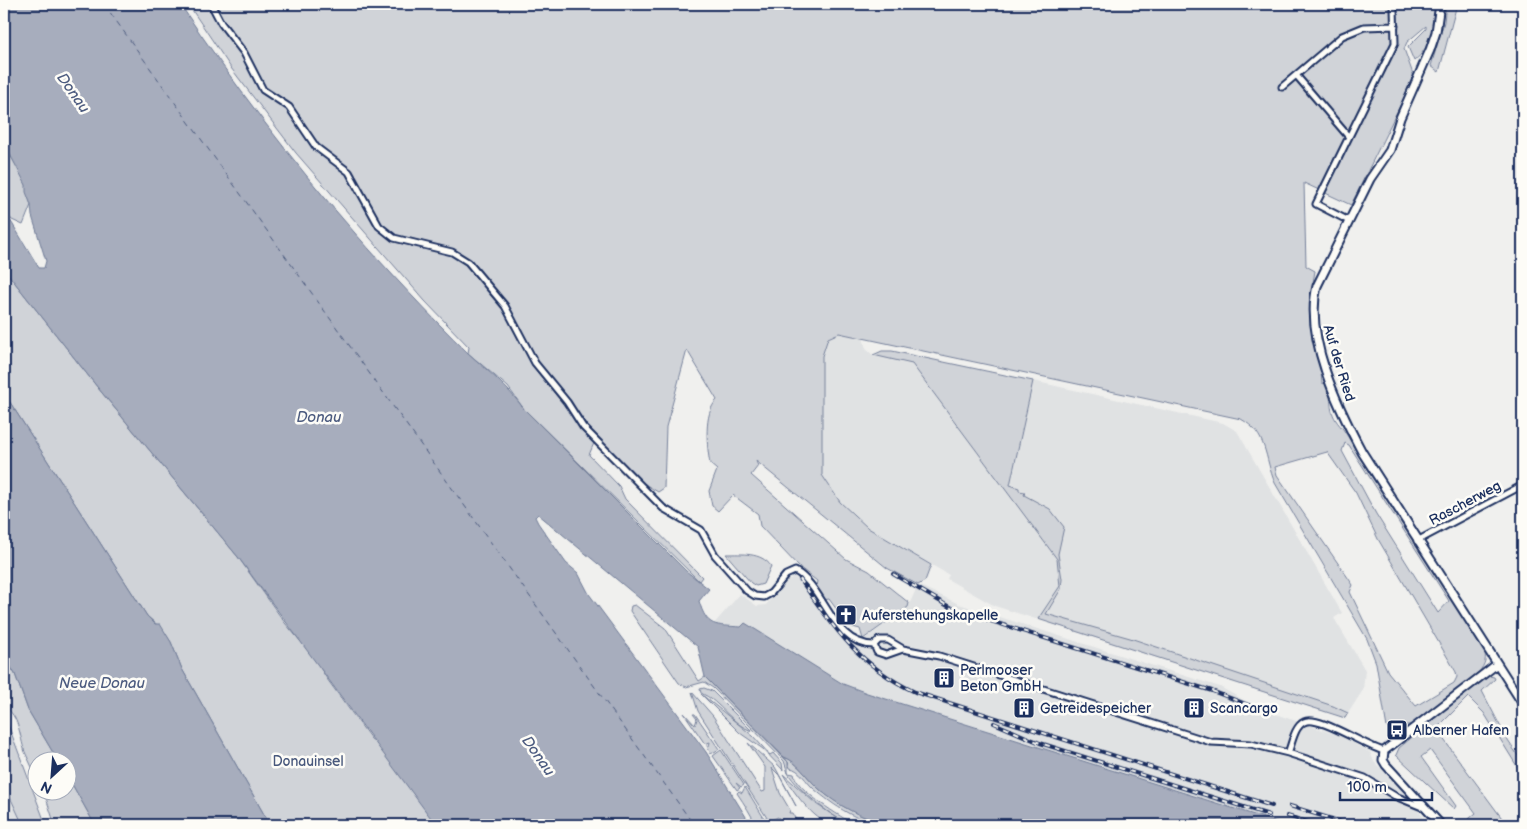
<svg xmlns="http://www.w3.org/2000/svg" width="1527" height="829" font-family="'Balsamiq Sans',sans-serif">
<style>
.built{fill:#e0e2e3}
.green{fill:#d0d3d8;stroke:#76819b;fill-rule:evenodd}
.water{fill:#a7adbd;stroke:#6f7b97}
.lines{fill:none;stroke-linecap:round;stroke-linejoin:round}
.ferry{stroke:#4c5b7f;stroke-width:1;stroke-dasharray:6 5;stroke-linecap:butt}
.street-casing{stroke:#1b2f5e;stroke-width:9}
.secondary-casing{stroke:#1b2f5e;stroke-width:11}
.street{stroke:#fdfcf7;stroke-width:5}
.secondary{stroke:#fdfcf7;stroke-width:7}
.rail-casing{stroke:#1b2f5e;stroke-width:4}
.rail{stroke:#fdfcf7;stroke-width:2;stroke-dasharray:5.5;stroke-linecap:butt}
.labels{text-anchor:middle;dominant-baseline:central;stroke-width:5;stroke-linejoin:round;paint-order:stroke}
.street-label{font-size:14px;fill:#1b2f5e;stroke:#fdfcf7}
.poi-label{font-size:14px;fill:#1b2f5e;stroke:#fdfcf7;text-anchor:start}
.park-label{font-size:14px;fill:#48587c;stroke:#fdfcf7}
.water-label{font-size:15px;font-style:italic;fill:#4c5b7f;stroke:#fdfcf7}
</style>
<rect width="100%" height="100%" fill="#f0f0ee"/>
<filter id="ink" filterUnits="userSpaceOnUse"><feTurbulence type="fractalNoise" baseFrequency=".02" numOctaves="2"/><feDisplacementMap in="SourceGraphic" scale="10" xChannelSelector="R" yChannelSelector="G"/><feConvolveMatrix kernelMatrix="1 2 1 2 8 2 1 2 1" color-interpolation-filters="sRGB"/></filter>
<g filter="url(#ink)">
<path class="built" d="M839 333 863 337 866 349 873 355 912 364 1008 492 1033 381 1223 423 1237 431 1342 613 1334 618 1365 670 1363 690 1345 718 995 606 947 579 949 575 868 528 840 502 822 475V356L828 338Z
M793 577 804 581 841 632 857 645 908 607 918 585 959 604 1220 687 1260 709 1341 736 1370 752 1374 762 1392 779 1430 825H1286L867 693 843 684 745 624 741 627 713 625 740 594 757 606 766 605 782 585Z
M4 784 23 825H4Z"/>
<path class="green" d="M188 4H1436C1436 23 1430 49 1414 61L1408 47 1426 29V26L1407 42 1404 49 1414 77 1351 205 1304 183 1306 266 1315 271 1310 300V323L1320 363 1322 383 1327 384C1334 405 1326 411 1343 429L1484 649C1487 659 1485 664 1479 672L1415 724 1387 728 1376 663 1367 639 1275 483C1264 457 1268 434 1241 419L839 333 828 338 822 356V475L840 502 868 528 931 565 925 581 918 585 887 568 756 461 758 466 751 475 846 559 869 571 909 603 908 607 863 639 860 629 849 626 829 599 823 600 816 587 817 581 799 567 760 526 758 514 733 495 718 511 712 506 709 491 717 470 710 464C707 447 703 413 717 400L687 350 666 427 664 488 658 492C602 461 561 396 523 345L532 365 594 443 589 455 619 486 625 499 702 577 699 581 524 409 508 387 468 353 469 347 425 301 296 153 231 68ZM1345 443 1349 445 1449 601 1438 613 1376 514 1342 451ZM1327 452 1356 493 1378 539 1456 672 1457 677 1454 683 1416 706 1388 672 1350 592 1353 585 1277 475 1275 467Z
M1446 4H1457L1439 72 1431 66 1444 22Z
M4 143C10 156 17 167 24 178 28 186 27 195 31 205L23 225 12 220 4 210Z
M4 269 98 388 238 557 285 623 313 656 327 679 371 739 384 748 440 825H270L182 669 171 642 161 628 147 616 4 393Z
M882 351H892L1033 381 1010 485 1019 488V491L1025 492 1024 495 1050 509 1064 527 1058 554 1062 579 1061 589 1046 614 1130 638 1333 706 1348 713 1345 718 1038 619 1060 586 1057 559 912 364 873 355Z
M726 554C742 554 761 552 771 566L763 584 756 586 751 583Z
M635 605 665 628 699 681 705 677 788 762V773L784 761 713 688 704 682 686 687 679 683 630 611 631 606Z
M4 656 15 674 28 710 58 761 38 762 37 778C33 769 29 761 25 752 19 735 20 717 4 706Z
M1489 676 1494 677 1495 679 1482 691 1508 741 1523 763V776L1484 713 1468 697 1436 729 1507 825H1465L1464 823 1476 813 1430 750 1421 757 1456 806 1454 809 1396 755 1399 748 1474 686Z
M704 688 712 691 752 731C732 725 720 701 701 693L700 689Z
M692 692 713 716 762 792 765 791V767L748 743 775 767 796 806 779 775 772 768 780 793 790 810 789 813H792L799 825H772L779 820 778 817 769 821 698 711Z
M701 694 753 736 770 755 773 753 782 763 783 770 763 749 740 733Z
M684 713 695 725 697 719 693 714H695L719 749 711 754 707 746H709L710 742 705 744Z
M4 714 46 825H23L4 784Z
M721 750 744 785 741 787 736 783 740 788 737 790 713 756Z
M784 757C798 762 807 778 818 788 837 805 864 819 888 825 861 825 833 805 814 789 806 782 800 769 790 768L788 762Z
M788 773 794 774C796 790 842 818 856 825 839 825 796 788 788 773Z
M783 774 816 804 848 825C843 825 837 826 832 825 813 820 792 790 783 774Z
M68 777 95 825H55L44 792H68Z
M745 787 767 823V824L756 825C751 814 745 805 737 793L739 791 742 793Z"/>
<path class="water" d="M4 4H180C233 83 291 160 354 232 390 273 429 315 468 353 489 372 507 386 524 409L686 571 709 589 699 601C707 628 715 625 741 627L745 623 843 684 867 693 1286 825H888C864 819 836 805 818 788 807 778 797 761 784 757L705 677 698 647 538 514 535 517 538 523 566 563 578 573 589 594 706 752 751 825H436L238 557 98 388 4 269V210L39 268H44L46 261 32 216 31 205 26 192V185L4 143Z
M4 393 147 616 155 624H160L171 642 182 669 270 825H95L68 777V762L58 761 28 710 15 674 4 656Z"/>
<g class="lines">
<path class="ferry" d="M104 4 694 825"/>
<g class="street-casing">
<path id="street" d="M211 4 221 23 244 53 263 90 289 107 316 147 349 172 379 226 394 238 452 252 468 262 505 306 535 363 567 402 583 427 663 508 701 530 715 555 747 591 755 596 764 597 771 593 786 575 795 571C826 588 831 644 874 645
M1296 75 1348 136
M1282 87 1342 36 1364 27 1395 26
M1349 221 1316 204 1395 43 1394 8
M1417 541 1523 485
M903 649 886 655 877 652 874 645 879 640H888L903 649 939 656 1211 742 1251 744 1288 753 1365 778 1395 796 1422 807
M1288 753C1292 744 1294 727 1304 722 1318 714 1366 747 1384 751"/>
</g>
<g class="secondary-casing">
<path id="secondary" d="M1440 4 1436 32 1430 50 1400 118 1390 150 1370 179 1317 286C1304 337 1338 407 1362 452L1523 704
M1441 825 1386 765 1383 760 1384 751 1497 664"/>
</g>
<use href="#street" class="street"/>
<use href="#secondary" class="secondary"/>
<g class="rail-casing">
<path id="rail" d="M893 574 953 609 1212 691 1259 709
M800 579C833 628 860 666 915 692L1272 806
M994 723 1040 743 1269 815
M1290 806 1351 825
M1287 816 1318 825"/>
</g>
<use href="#rail" class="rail"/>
</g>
</g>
<defs>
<g id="church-square" transform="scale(1.125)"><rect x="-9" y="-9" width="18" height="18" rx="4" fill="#1b2f5e" stroke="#fdfcf7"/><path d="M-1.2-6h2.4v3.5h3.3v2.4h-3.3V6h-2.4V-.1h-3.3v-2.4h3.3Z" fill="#fff"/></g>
<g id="building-square" transform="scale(1.125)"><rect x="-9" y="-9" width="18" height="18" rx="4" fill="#1b2f5e" stroke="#fdfcf7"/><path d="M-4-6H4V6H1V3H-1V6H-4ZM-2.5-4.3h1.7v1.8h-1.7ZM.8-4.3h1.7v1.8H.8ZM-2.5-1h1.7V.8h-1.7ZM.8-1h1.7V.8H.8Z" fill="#fff"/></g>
<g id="bus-square" transform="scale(1.125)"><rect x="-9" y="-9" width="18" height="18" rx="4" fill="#1b2f5e" stroke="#fdfcf7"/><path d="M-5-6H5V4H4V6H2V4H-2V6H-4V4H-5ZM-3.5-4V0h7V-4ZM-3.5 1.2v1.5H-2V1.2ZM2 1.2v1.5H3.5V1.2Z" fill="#fff"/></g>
</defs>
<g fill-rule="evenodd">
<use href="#church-square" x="846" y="615"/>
<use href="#building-square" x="944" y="678"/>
<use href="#building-square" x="1024" y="708"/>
<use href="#building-square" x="1194" y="708"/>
<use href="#bus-square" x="1397" y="730"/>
</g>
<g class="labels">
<g class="street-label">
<text transform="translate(1339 363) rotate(73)">Auf der Ried</text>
<text transform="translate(1465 503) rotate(-28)">Rascherweg</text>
</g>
<g class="poi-label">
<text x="862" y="615">Auferstehungskapelle</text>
<text x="960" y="670">Perlmooser<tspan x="960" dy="16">Beton GmbH</tspan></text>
<text x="1040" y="708">Getreidespeicher</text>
<text x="1210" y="708">Scancargo</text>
<text x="1413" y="730">Alberner Hafen</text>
</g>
<g class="park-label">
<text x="308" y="761">Donauinsel</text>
</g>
<g class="water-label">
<text transform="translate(73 93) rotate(55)">Donau</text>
<text x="319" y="417">Donau</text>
<text x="102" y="683">Neue Donau</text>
<text transform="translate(538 756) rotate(55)">Donau</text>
</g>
</g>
<rect width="1527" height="829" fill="none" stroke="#fdfcf7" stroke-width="20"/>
<rect x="10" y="10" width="1507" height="809" fill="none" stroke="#1b2f5e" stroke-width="2" filter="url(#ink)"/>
<g transform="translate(52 776) rotate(206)"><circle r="24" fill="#fdfcf7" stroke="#a3aaba"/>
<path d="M0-4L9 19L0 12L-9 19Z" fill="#1b2f5e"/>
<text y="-8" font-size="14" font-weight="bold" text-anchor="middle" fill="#1b2f5e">N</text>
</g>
<path d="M1340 792v8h92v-8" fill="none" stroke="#1b2f5e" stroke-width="2.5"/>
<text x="1347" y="792" font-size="15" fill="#1b2f5e" stroke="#fdfcf7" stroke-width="4" paint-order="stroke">100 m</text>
</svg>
